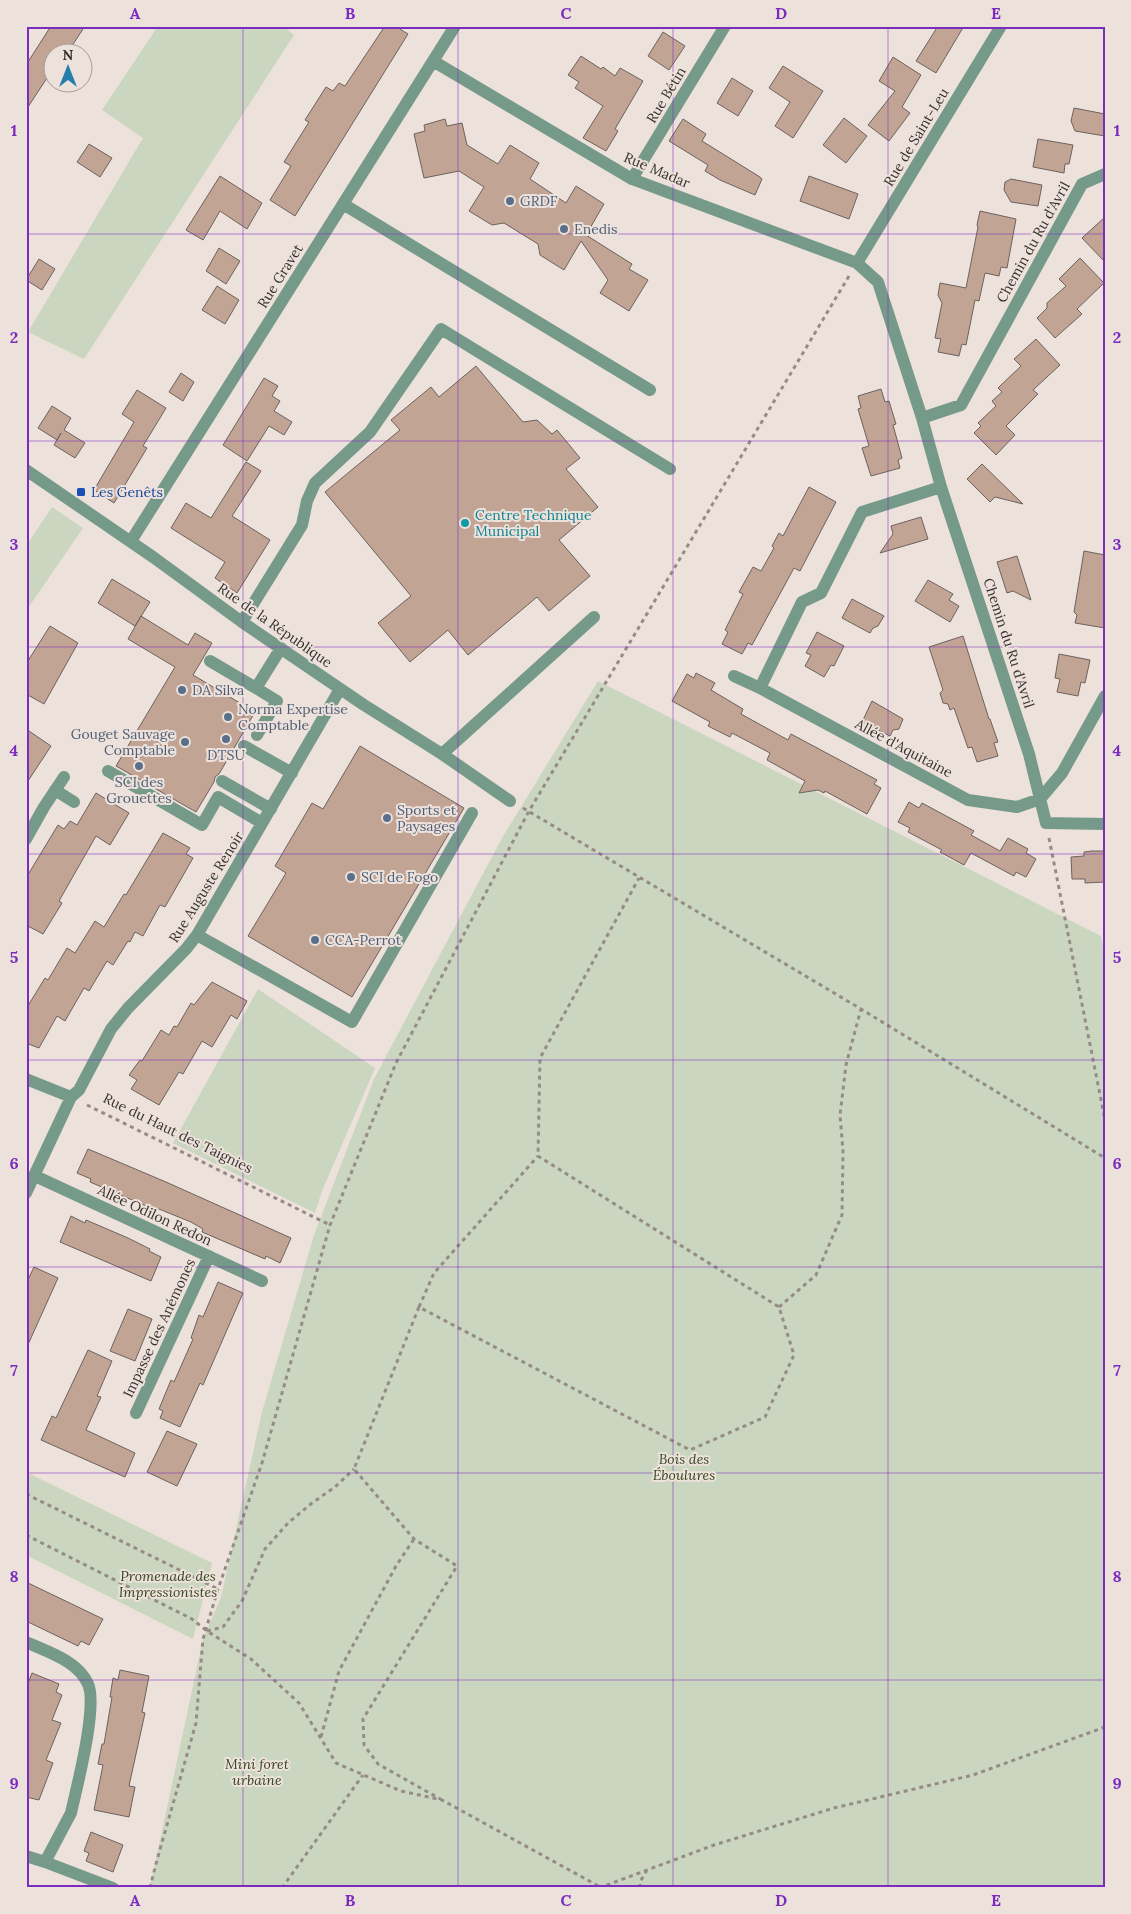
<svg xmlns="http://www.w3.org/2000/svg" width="1131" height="1914" font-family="Lora,serif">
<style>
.green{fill:#cad6bf}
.building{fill:#c2a495;stroke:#6c625d}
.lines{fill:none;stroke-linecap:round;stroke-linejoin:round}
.path{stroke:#958c88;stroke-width:3;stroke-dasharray:4 4;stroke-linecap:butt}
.minor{stroke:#769a8a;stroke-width:12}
.grid{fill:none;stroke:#7b2cbf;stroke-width:1;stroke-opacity:0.55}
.service-dot{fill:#5c6f8a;stroke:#ede1db;stroke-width:2}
.transit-dot{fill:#1a4fb4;stroke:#ede1db;stroke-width:2}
.culture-dot{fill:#0f9aa8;stroke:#ede1db;stroke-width:2}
.labels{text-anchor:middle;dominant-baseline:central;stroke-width:4;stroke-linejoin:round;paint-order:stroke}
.street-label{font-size:14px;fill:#383331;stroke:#ede1db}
.service-label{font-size:14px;fill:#4e5e75;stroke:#ede1db;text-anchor:start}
.transit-label{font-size:14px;fill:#164399;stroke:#ede1db;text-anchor:start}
.culture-label{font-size:14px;fill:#0d838f;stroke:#ede1db;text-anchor:start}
.park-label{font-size:14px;font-style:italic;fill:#33471c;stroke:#ede1db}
.neatline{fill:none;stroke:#7b2cbf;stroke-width:2}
.grid-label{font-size:16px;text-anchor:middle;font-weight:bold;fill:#7b2cbf}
</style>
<rect width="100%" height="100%" fill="#ede1db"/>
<path class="green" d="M158 26H283L294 35 84 359 28 332 143 138 102 110Z
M52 507 83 528 26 611V546Z
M598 681 1101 936 1105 955V1888H149L155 1864 203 1639 221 1597 262 1412 314 1235 374 1079 502 838Z
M258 989 375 1068 322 1191 315 1213 173 1143Z
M26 1472 212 1563 193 1639 26 1555Z"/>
<path class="building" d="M51 26H85L68 52H52V82L47 78 26 110V65Z
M385 26H395L408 34 295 216 270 200 291 166 284 162 309 122 305 120 326 87 333 91 339 83 345 86Z
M938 26H964L936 73 916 61Z
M663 32 685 46 669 70 648 56Z
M581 56 601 69 603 67 615 76 620 68 643 81 615 129 618 131 606 151 583 138 603 106 575 88 579 82 568 75Z
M893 57 921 75 902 107 910 113 889 141 868 125 895 91 879 81Z
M783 66 823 91 793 138 775 126 790 102 769 88Z
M732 78 753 91 738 116 717 103Z
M1074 108 1105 114V136L1075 131 1071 121Z
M844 118 867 136 846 163 823 145Z
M445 119 447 126 462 123 467 145 498 164 510 145 539 163 530 179 566 203 576 186 604 204 586 235 632 264 629 269 648 280 629 311 600 293 608 280 581 241 564 270 540 255 538 244 504 223 492 225 469 211 484 187 459 171 424 178 414 134 425 131 424 125Z
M683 119 706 134 702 141 760 177 762 179 755 195 720 180 705 171 708 165 669 141Z
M1038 139 1073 145 1069 164H1065L1064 173 1033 167Z
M89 144 112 158 100 177 77 162Z
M220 176 262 203 247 229 220 211 203 240 186 230Z
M809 176 858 194 849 219 800 201Z
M1011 179 1042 185 1038 206 1011 202 1004 190 1005 182Z
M980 211 1016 219 1007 268 1001 267 999 276 985 273 979 301 975 300 966 345 962 344 959 356 938 352 941 339 935 338 942 303 938 295 940 283 966 288 978 227 977 225Z
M1105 217V262L1082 238Z
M219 248 240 261 226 284 206 271Z
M1080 258 1104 283 1077 309 1082 314 1055 338 1037 318 1047 308V303L1066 286 1059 279Z
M39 259 55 269 42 290 26 280Z
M217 286 239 300 225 324 202 310Z
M1036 339 1060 365 1033 390 1038 394 1006 426 1015 435 996 455 974 433 981 426 978 423 996 406 992 401 1002 392 998 388 1021 366 1014 359Z
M476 366 523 422 537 420 552 434 557 430 580 458 566 469 598 507 559 540 590 576 549 611 537 597 468 655 448 630 410 662 378 623 411 596 325 492 400 430 391 420 431 387 439 397Z
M181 373 194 382 183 401 169 392Z
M264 378 278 386 272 396 280 401 274 411 292 422 284 435 269 426 247 461 223 445Z
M881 389 885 402 889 401 896 424 893 425 902 458 898 460 900 468 871 476 862 448 869 446 858 409 861 408 858 396Z
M137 390 166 408 143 446 147 448 114 503 94 490 134 422 122 414Z
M52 406 71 418 64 430 85 443 75 458 54 445 61 433 57 440 38 428Z
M246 462 261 471 232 516 270 540 237 593 215 578 225 562 171 528 186 503 211 518Z
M982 464 1023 504 995 497 990 502 967 479Z
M809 487 836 502 800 571 794 568 752 645 748 643 742 654 722 644 728 632 725 630 743 594 739 592 753 567 761 571 774 548 772 546 779 533 783 536Z
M921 517 928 539 880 553 893 534 891 526Z
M1084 551 1105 555V628L1075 623 1077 615 1074 612Z
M1017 556 1031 600 1013 591 1007 593 997 562Z
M112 579 150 602 135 626 98 603Z
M928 580 953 594 949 600 959 606 950 622 915 601Z
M852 599 884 616 878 626 873 628 870 633 842 618Z
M141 616 188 645 195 633 212 643 193 675 255 712 219 774 215 777 214 782 196 812 116 766 175 667 128 639Z
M50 626 78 643 44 704 26 694V664Z
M817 632 844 646 834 666 831 665 824 677 805 666 811 655 806 653Z
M963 636 989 719H990L998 742 994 743 998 756 977 762 972 747 968 748 954 708 950 710 948 704 943 703 940 693 943 690 929 647Z
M1059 654 1090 660 1085 683 1081 682 1078 696 1057 692 1060 679 1055 678Z
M696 673 715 683 711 690 743 709 741 714 788 740 791 734 877 780 874 784 881 788 867 814 825 791 824 793 818 790 799 793 805 781 767 760 770 753 732 733 730 737 708 726 710 722 672 701 687 674 694 678Z
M872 701 903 719 899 729 893 730 890 736 862 722Z
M26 729 51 746 26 784Z
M360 746 464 808 352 997 248 936 286 873 275 866 312 803 323 809Z
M96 793 129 813 110 845 96 836 59 901 62 903 43 934 26 925V878L58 825 64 829 70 821 77 825Z
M909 802 919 808 922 803 974 831 971 835 1000 851 1008 838 1028 849 1026 853 1036 859 1026 877 1016 872 1014 876 971 853 964 865 940 852 942 850 908 832 910 828 898 822Z
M163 833 190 848 186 854 193 858 165 907 160 905 143 936 135 932 130 942 128 941 113 965 107 961 89 991 84 988 65 1021 57 1016 39 1048 26 1043V1009L45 978 48 980 67 948 75 953 95 921 104 927 124 894 126 895Z
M1092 851H1105V882L1085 883V879H1072L1071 857 1084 856V852Z
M212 982 247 1001 237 1019 231 1015 212 1047 202 1041 183 1074 179 1072 159 1105 131 1089 137 1080 129 1075 140 1060 142 1061 161 1030 169 1035 174 1026 177 1027 191 1003 194 1005Z
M88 1149 166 1182 291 1238 280 1263 266 1256 265 1259 202 1232 203 1229 191 1222 154 1207 153 1209 90 1182 91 1179 77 1173Z
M71 1216 85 1223 86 1220 128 1238 150 1249 149 1251 161 1257 151 1281 60 1242Z
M34 1267 58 1278 26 1349V1284Z
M218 1282 243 1293 203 1385 200 1383 180 1427 160 1418 163 1411 159 1409 171 1380 174 1382 193 1339 191 1338 199 1315 203 1317Z
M128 1309 152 1319 135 1361 110 1351Z
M88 1350 112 1361 97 1396 101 1397 86 1430 135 1453 125 1477 41 1440 52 1416 56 1418Z
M167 1431 197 1444 177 1486 147 1472Z
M26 1582 103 1619 89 1645 81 1641 78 1646 26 1621Z
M120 1670 149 1676 142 1712 145 1713 129 1786 135 1787 129 1817 94 1810 103 1765 98 1764 102 1744H104L112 1697H110L113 1678 118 1680Z
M32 1673 59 1684 56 1692 62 1695 52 1720 61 1723 46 1760 53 1763 39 1800 26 1797V1688Z
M91 1832 123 1845 113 1872 86 1861 89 1853 84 1851Z"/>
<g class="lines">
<path class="path" d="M523 808 861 1009 1105 1158
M1049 838 1105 1120
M87 1105 330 1225
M419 1307 434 1273 538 1156
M779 1307 816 1275 842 1215 843 1151 840 1115 846 1065 861 1009
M26 1494 218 1589
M26 1535 192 1619 207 1631 251 1659 299 1703 336 1763 401 1791 442 1800 602 1888
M207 1631 223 1627 242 1601 265 1549 288 1523 312 1503 335 1487 354 1469
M321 1737 339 1671 396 1566 414 1539
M442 1800 378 1764 364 1745 363 1719 457 1566 414 1539 354 1469 419 1307 690 1450 765 1417 794 1355 779 1307 538 1156 540 1058 639 878
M150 1888 157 1860 196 1723 203 1639 218 1589 262 1463 330 1225 396 1063 529 811 849 276
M282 1888 363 1775
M599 1888 714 1845 834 1808 973 1775 1105 1727
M640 1888V1882L647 1870"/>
<path class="minor" d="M433 61 632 179 857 263 878 282 922 418 941 487 1029 754 1046 823 1105 824
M632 179 725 26
M343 204 650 390
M857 263 1001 26
M922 418 961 405 1082 184 1105 174
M26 470 153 557 242 622 364 705 442 754 510 801
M131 541 455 26
M242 622 302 525 307 501 315 483 370 432 441 329 670 469
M210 661 256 688
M734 676 760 688 968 800 1017 807 1040 799 1062 773 1105 696
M760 688 802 602 821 593 862 512 941 487
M257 735 277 701 256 688 281 648
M244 746 292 773
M442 754 594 617
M108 771 202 825 218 797 262 823
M222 781 271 809
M55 790 74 802
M26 839 44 807 64 777
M197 935 352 1022 472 813
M26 1079 71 1097
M35 1176 262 1281
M26 1193 71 1097 79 1090 111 1029 128 1008 186 949 197 935 340 689
M136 1413 209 1256
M26 1642C48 1652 78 1661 88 1684 98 1706 77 1786 71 1813L45 1862 26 1856
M45 1862 113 1888"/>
</g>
<path class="grid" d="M243 26V1888M458 26V1888M673 26V1888M888 26V1888M26 234H1105M26 441H1105M26 647H1105M26 854H1105M26 1060H1105M26 1267H1105M26 1473H1105M26 1680H1105"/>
<g class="service-dot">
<circle cx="510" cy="201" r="5"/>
<circle cx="564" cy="229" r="5"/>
<circle cx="182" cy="690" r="5"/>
<circle cx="228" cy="717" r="5"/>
<circle cx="226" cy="739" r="5"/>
<circle cx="185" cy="742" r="5"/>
<circle cx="139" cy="766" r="5"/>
<circle cx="387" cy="818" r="5"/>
<circle cx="351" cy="877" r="5"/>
<circle cx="315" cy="940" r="5"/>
</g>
<rect class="transit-dot" x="76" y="487" width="10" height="10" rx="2.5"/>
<circle class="culture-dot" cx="465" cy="523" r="5"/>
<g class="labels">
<g class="street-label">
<text transform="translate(666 95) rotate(-59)">Rue Bétin</text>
<text transform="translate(916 137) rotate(-59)">Rue de Saint-Leu</text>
<text transform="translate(657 170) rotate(23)">Rue Madar</text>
<text transform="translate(1033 242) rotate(-61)">Chemin du Ru d'Avril</text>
<text transform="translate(280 276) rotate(-58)">Rue Gravet</text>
<text transform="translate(275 625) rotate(35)">Rue de la République</text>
<text transform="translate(1009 643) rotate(72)">Chemin du Ru d'Avril</text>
<text transform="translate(904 748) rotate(28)">Allée d'Aquitaine</text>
<text transform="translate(206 887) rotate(-58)">Rue Auguste Renoir</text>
<text transform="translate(178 1133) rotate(26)">Rue du Haut des Taignies</text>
<text transform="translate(155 1215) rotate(25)">Allée Odilon Redon</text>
<text transform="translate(159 1328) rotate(-65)">Impasse des Anémones</text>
</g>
<g class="service-label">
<text x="520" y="201">GRDF</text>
<text x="574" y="229">Enedis</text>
<text x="192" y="690">DA Silva</text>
<text x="238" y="709">Norma Expertise<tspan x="238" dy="16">Comptable</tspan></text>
<text x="175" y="734" text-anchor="end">Gouget Sauvage<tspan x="175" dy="16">Comptable</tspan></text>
<text x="226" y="755" text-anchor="middle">DTSU</text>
<text x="139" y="782" text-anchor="middle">SCI des<tspan x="139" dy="16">Grouettes</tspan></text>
<text x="397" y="810">Sports et<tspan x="397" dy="16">Paysages</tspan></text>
<text x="361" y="877">SCI de Fogo</text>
<text x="325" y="940">CCA-Perrot</text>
</g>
<g class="transit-label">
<text x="91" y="492">Les Genêts</text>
</g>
<g class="culture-label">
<text x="475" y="515">Centre Technique<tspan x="475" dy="16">Municipal</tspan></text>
</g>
<g class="park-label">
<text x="684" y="1459">Bois des<tspan x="684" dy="16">Éboulures</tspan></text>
<text x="168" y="1576">Promenade des<tspan x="168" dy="16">Impressionistes</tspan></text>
<text x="257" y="1764">Mini foret<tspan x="257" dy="16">urbaine</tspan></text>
</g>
</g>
<rect width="1131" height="1914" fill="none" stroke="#ede1db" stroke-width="55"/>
<g transform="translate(68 68)"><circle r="24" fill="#ede1db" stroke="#a59b97"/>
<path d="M0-4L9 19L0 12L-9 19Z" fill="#257fad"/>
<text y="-8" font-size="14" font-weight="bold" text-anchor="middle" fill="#383331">N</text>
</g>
<rect x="28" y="28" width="1076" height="1858" class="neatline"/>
<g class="grid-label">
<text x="135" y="19">A</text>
<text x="350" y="19">B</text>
<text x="566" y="19">C</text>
<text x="781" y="19">D</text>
<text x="996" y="19">E</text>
<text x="14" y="136">1</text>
<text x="1117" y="136">1</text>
<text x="14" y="343">2</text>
<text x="1117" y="343">2</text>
<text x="14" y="550">3</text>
<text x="1117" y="550">3</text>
<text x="14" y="756">4</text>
<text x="1117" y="756">4</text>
<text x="14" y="963">5</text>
<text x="1117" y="963">5</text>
<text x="14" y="1169">6</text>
<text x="1117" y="1169">6</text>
<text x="14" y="1376">7</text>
<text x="1117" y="1376">7</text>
<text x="14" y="1582">8</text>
<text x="1117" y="1582">8</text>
<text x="14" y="1789">9</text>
<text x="1117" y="1789">9</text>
<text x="135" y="1906">A</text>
<text x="350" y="1906">B</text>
<text x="566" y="1906">C</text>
<text x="781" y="1906">D</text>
<text x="996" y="1906">E</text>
</g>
</svg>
